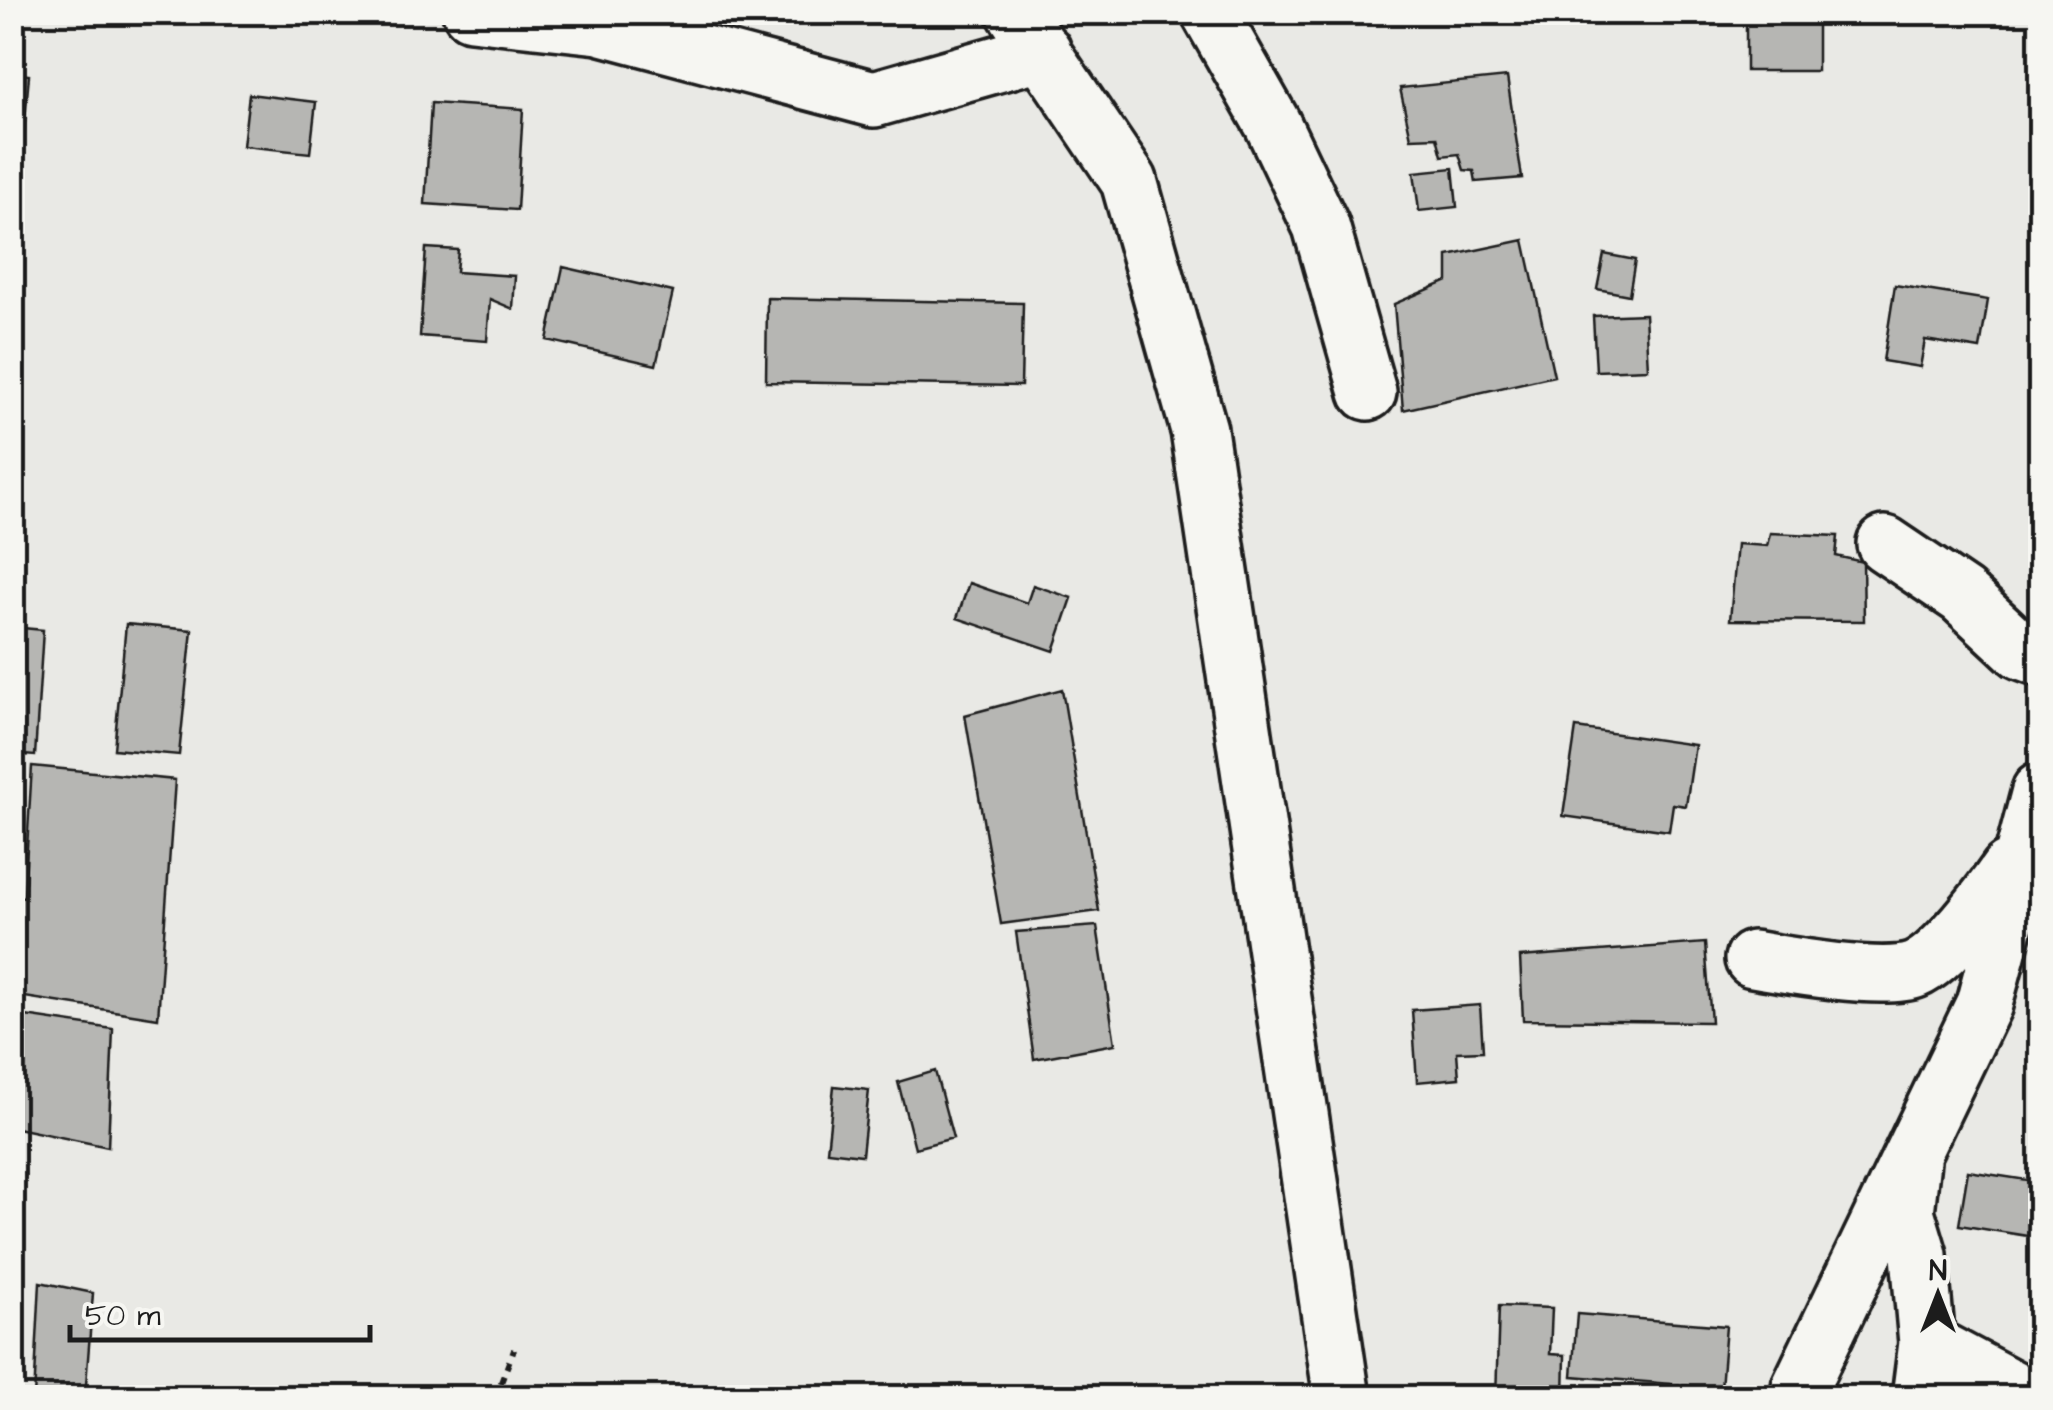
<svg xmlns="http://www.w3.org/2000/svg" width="2053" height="1410" font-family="'Architects Daughter',sans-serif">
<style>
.building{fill:#b6b6b3;stroke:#1c1c1c;stroke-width:2.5}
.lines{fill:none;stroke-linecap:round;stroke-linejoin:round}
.minor-casing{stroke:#1c1c1c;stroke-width:62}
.path{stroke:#1c1c1c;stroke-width:6;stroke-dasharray:8 8;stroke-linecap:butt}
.minor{stroke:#f6f6f2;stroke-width:55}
</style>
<rect width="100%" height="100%" fill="#e9e9e5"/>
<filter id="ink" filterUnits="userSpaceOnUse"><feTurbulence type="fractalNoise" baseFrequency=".01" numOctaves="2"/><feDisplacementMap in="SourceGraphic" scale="20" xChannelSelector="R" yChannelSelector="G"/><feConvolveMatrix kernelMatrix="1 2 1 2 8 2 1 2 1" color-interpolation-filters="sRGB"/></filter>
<g filter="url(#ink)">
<path class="building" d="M1647 12H1703L1702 20Z
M1746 24H1817V71H1746Z
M12 73 29 75 22 155 12 154Z
M1507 77 1522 178 1476 182 1474 171 1464 170 1459 154 1442 156 1437 137 1411 138 1400 88Z
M249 94 316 102 310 153 243 146Z
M431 103 523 109 517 210 425 204Z
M1453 168 1457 207 1419 211 1414 172Z
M1524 240 1554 376 1403 410 1394 304 1448 281V256Z
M426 248 458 250 456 272 515 276 513 309 490 299 487 341 420 336Z
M1604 254 1635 260 1629 295 1597 289Z
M563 267 673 292 656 365 547 340Z
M1895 285 1988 300 1980 349 1925 340 1920 367 1883 361Z
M767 298 1023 303 1021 386 766 382Z
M1645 314 1648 369 1596 371 1593 316Z
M1770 533 1838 536 1836 556 1863 562 1864 621 1730 620 1737 544 1767 546Z
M969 583 1027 603 1033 585 1072 598 1054 651 957 618Z
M126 624 192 630 179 755 114 749Z
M12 627 43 630 35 756 12 754Z
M1062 689 1099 911 1001 924 965 715Z
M1576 728 1695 745 1686 806 1673 804 1669 831 1563 816Z
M32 766 175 780 158 1018 12 995V896L24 897Z
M1097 926 1115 1044 1034 1059 1016 932Z
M1705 943 1711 1022 1523 1020 1520 957Z
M1480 1005 1483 1051 1457 1052 1459 1078 1417 1082 1412 1010Z
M12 1014 113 1029 108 1147 12 1127Z
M935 1071 953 1138 915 1148 898 1082Z
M834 1086 869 1090 862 1155 827 1151Z
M1968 1171 2040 1182V1238L1959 1225Z
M40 1282 93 1293 85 1398H34Z
M1499 1306 1552 1308 1550 1354 1565 1355 1564 1398H1496Z
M1577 1314 1726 1326 1721 1388 1572 1376Z"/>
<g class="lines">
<g class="minor-casing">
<path id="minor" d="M471 12 599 26 874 99 1043 51
M1015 12 1129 181 1199 430 1342 1398
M1209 12 1272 123 1321 226 1368 392
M1885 544 1962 596 2021 651 2040 658
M1753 959C1787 965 1885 982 1915 970 1944 958 1991 895 2009 869
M1912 1161 1906 1212 1919 1255 1927 1343 1920 1398
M1927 1343 2030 1398
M1800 1387 1984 1004 2040 791"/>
</g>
<path class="path" d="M495 1398 514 1349"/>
<use href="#minor" class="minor"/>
</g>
</g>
<rect width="2053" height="1410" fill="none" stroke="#f6f6f2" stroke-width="50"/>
<rect x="25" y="25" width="2003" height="1360" fill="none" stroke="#1c1c1c" stroke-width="4" filter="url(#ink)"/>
<g transform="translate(1938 1295)" stroke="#f6f6f2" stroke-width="8" paint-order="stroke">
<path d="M0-8L18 38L0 25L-18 38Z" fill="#1c1c1c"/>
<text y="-15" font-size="28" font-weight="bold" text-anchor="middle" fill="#1c1c1c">N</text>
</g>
<path d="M70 1325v15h300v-15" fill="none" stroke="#1c1c1c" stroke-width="5"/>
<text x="85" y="1325" font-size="30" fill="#1c1c1c" stroke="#f6f6f2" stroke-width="8" paint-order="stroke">50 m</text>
</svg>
